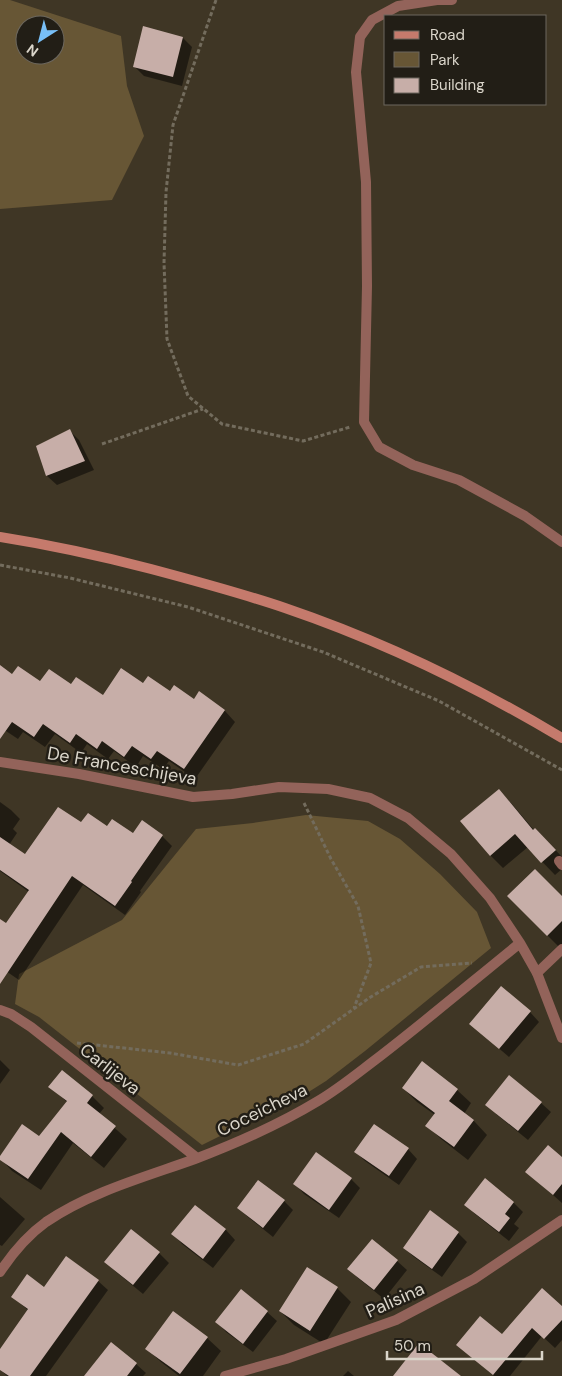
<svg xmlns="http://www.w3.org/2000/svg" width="562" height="1376" font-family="'DM Sans',sans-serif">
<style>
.green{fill:#675635;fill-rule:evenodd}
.shadow{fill:#0007}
.building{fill:#c7aea8}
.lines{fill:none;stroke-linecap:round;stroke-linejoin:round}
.path{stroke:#736c5d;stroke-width:3;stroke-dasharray:4 2.5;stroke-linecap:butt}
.service{stroke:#93635a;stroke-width:10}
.minor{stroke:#93635a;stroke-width:10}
.secondary{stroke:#c57a6c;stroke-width:10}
.labels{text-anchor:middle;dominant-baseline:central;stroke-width:5;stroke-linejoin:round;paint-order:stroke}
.street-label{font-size:18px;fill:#dad5ca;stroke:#221e16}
</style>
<rect width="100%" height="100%" fill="#3f3625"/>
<path class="green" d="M0 0H10L121 36 127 86 144 136 112 200 0 209ZM25 25H55V55H25Z
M306 815 368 821 400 839 440 874 477 912 491 948 365 1051 326 1081 307 1093 202 1145 39 1017 15 1004 19 974 122 920 196 829 253 823Z"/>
<path class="shadow" d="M183 38 192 47 182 86 144 76 134 66Z
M69 430 79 440 94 470 57 485 47 476 37 447Z
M0 667 13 676 41 683 71 686 103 697 143 685 194 700 199 693 225 711 235 722 195 779 169 761 163 769 143 756 136 767 114 751 108 759 87 744 81 753 55 734 45 747 23 732 18 739 0 727Z
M499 791 512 804 534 830 548 842 562 857V869L555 875 528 847 503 868 490 855Z
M0 802 11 810 20 819 13 829 17 833 9 845 25 856 81 824 107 828 134 835 162 836 172 846 140 891 141 892 125 915 83 885 19 980 0 967V920L7 925 29 892 0 871Z
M508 896 562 897V949H561Z
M530 1012 539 1022 509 1057 481 1033Z
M0 1060 10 1070 0 1084Z
M50 1086 92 1096 104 1108 99 1114 127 1139 104 1168 73 1143 41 1190 12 1171 0 1158 39 1138 68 1103Z
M403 1088 457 1090 471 1103 464 1114 474 1121 487 1135 468 1160 441 1139 427 1125 435 1115 417 1102Z
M541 1103 551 1112 528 1140 496 1114Z
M408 1149 417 1159 399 1185 365 1161 356 1152Z
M562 1159V1203L527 1172Z
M351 1179 360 1188 339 1218 304 1194 295 1184Z
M485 1180 514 1203 523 1212 514 1224 519 1228 509 1241 475 1214 466 1204Z
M0 1197 25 1219 2 1246 0 1245Z
M284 1201 293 1210 273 1237 248 1217 238 1208Z
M195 1206 226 1230 235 1240 213 1268 182 1244 173 1234Z
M132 1231 159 1253 169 1263 143 1294 115 1271 106 1262Z
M458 1233 467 1242 442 1277 414 1257 404 1248Z
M372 1241 397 1261 407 1270 384 1299 358 1278 349 1269Z
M98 1281 108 1290 46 1376H7L0 1369V1351L29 1311 13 1297 45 1289Z
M337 1288 351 1302 324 1344 294 1325 280 1311Z
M562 1308V1340L555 1348 542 1336 510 1376H494L458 1345 502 1336Z
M267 1312 277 1321 253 1352 226 1332 217 1322Z
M207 1338 221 1351 203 1376H179L161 1362 147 1349Z
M136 1364 146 1373 143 1376H94Z
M348 1371 354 1376H343Z"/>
<path class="building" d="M143 26 183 37 173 77 133 67Z
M70 429 85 461 46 476 36 446Z
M0 665 12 674 18 666 40 681 49 669 71 684 76 677 103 695 121 668 143 683 148 676 170 691 174 685 194 699 199 691 225 710 184 769 157 751 151 759 132 746 124 757 102 741 97 749 76 734 70 743 43 724 34 737 12 722 0 739Z
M499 789 533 830 535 828 556 850 541 863 515 834 490 856 460 821Z
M58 807 81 822 88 813 107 826 112 819 133 833 142 820 163 835 131 881 132 882 115 906 72 876 0 984V919L6 923 29 890 0 870V837L25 854Z
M535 869 562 896V921L547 936 507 896Z
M501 986 531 1011 499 1049 469 1024Z
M422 1061 458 1089 449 1101 474 1120 454 1147 425 1126 435 1113 402 1088Z
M62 1070 93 1095 87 1103 116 1126 91 1157 61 1132 28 1179 0 1160V1156L22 1124 39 1136 67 1101 48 1087Z
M509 1075 542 1102 518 1131 485 1105Z
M374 1124 409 1148 389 1176 354 1152Z
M548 1145 562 1157V1184L553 1195 525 1172Z
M316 1152 352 1178 329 1210 293 1184Z
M485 1178 514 1202 505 1214 510 1218 499 1232 464 1205Z
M258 1180 285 1200 263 1228 237 1208Z
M195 1205 226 1229 203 1259 171 1234Z
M430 1210 459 1232 432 1269 403 1248Z
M131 1229 160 1252 133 1285 104 1262Z
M372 1239 398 1260 374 1290 347 1269Z
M66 1256 99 1280 30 1376H9L0 1370V1349L28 1309 11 1297 27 1274 44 1287Z
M307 1267 338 1287 310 1331 279 1311Z
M542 1288 562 1306V1320L544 1339 532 1328 493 1375 456 1345 480 1316 502 1334Z
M241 1289 268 1311 243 1344 215 1322Z
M173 1311 208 1337 180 1374 145 1349Z
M111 1342 137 1363 127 1376H84Z
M419 1343 461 1376H393Z"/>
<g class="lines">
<path class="path" d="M216 0 173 125 166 192 164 263 167 339 188 396 222 424 303 441 350 427
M102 444 203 409
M0 565 70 578 188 607 323 652 439 701 562 770
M304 803 331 859 358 906 371 963 354 1008
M77 1043 170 1053 238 1065 304 1044 369 998 421 967 472 963"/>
<path class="service" d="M559 861 562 865
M537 973 562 949"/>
<path class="minor" d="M452 0H437L398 6 372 20 360 37 356 72 366 182 367 286 364 422 379 447 413 465 459 480 525 516 562 542
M0 762 79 774 193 797 232 794 279 787 328 789 370 798 408 818 451 854 490 898 520 943 537 973 562 1038
M0 1010 11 1014 31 1027 197 1158
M0 1272C12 1254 28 1235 46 1222 90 1192 145 1177 195 1159 237 1143 280 1124 318 1101 340 1088 359 1072 379 1057 427 1020 473 981 520 943
M225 1376 286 1359 396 1320 474 1279 562 1220"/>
<path class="secondary" d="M0 537C51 545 101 556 151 569 196 581 241 593 285 608 382 641 475 686 562 738"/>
</g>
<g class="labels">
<g class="street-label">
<text transform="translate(122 766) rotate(10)">De Franceschijeva</text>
<text transform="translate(110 1069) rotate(38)">Carlijeva</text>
<text transform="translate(262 1110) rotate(-26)">Coceicheva</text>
<text transform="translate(395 1300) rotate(-24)">Palisina</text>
</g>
</g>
<rect x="384" y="15" width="162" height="90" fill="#221e16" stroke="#6c675e"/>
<rect x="394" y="31" width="25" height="8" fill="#c57a6c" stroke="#6c675e"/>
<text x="430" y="40" font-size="15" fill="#dad5ca">Road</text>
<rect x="394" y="52" width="25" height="15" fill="#675635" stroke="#6c675e"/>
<text x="430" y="65" font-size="15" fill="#dad5ca">Park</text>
<rect x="394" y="78" width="25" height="15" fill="#c7aea8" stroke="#6c675e"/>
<text x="430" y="90" font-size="15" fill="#dad5ca">Building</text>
<g transform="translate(40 40) rotate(216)"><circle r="24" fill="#221e16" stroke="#6c675e"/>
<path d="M0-4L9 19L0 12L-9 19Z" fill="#78bff7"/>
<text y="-8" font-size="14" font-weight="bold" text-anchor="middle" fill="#dad5ca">N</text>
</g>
<path d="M387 1351v8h155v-8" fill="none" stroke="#dad5ca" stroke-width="2.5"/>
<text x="394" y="1351" font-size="15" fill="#dad5ca" stroke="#221e16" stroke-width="4" paint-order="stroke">50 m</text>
</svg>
